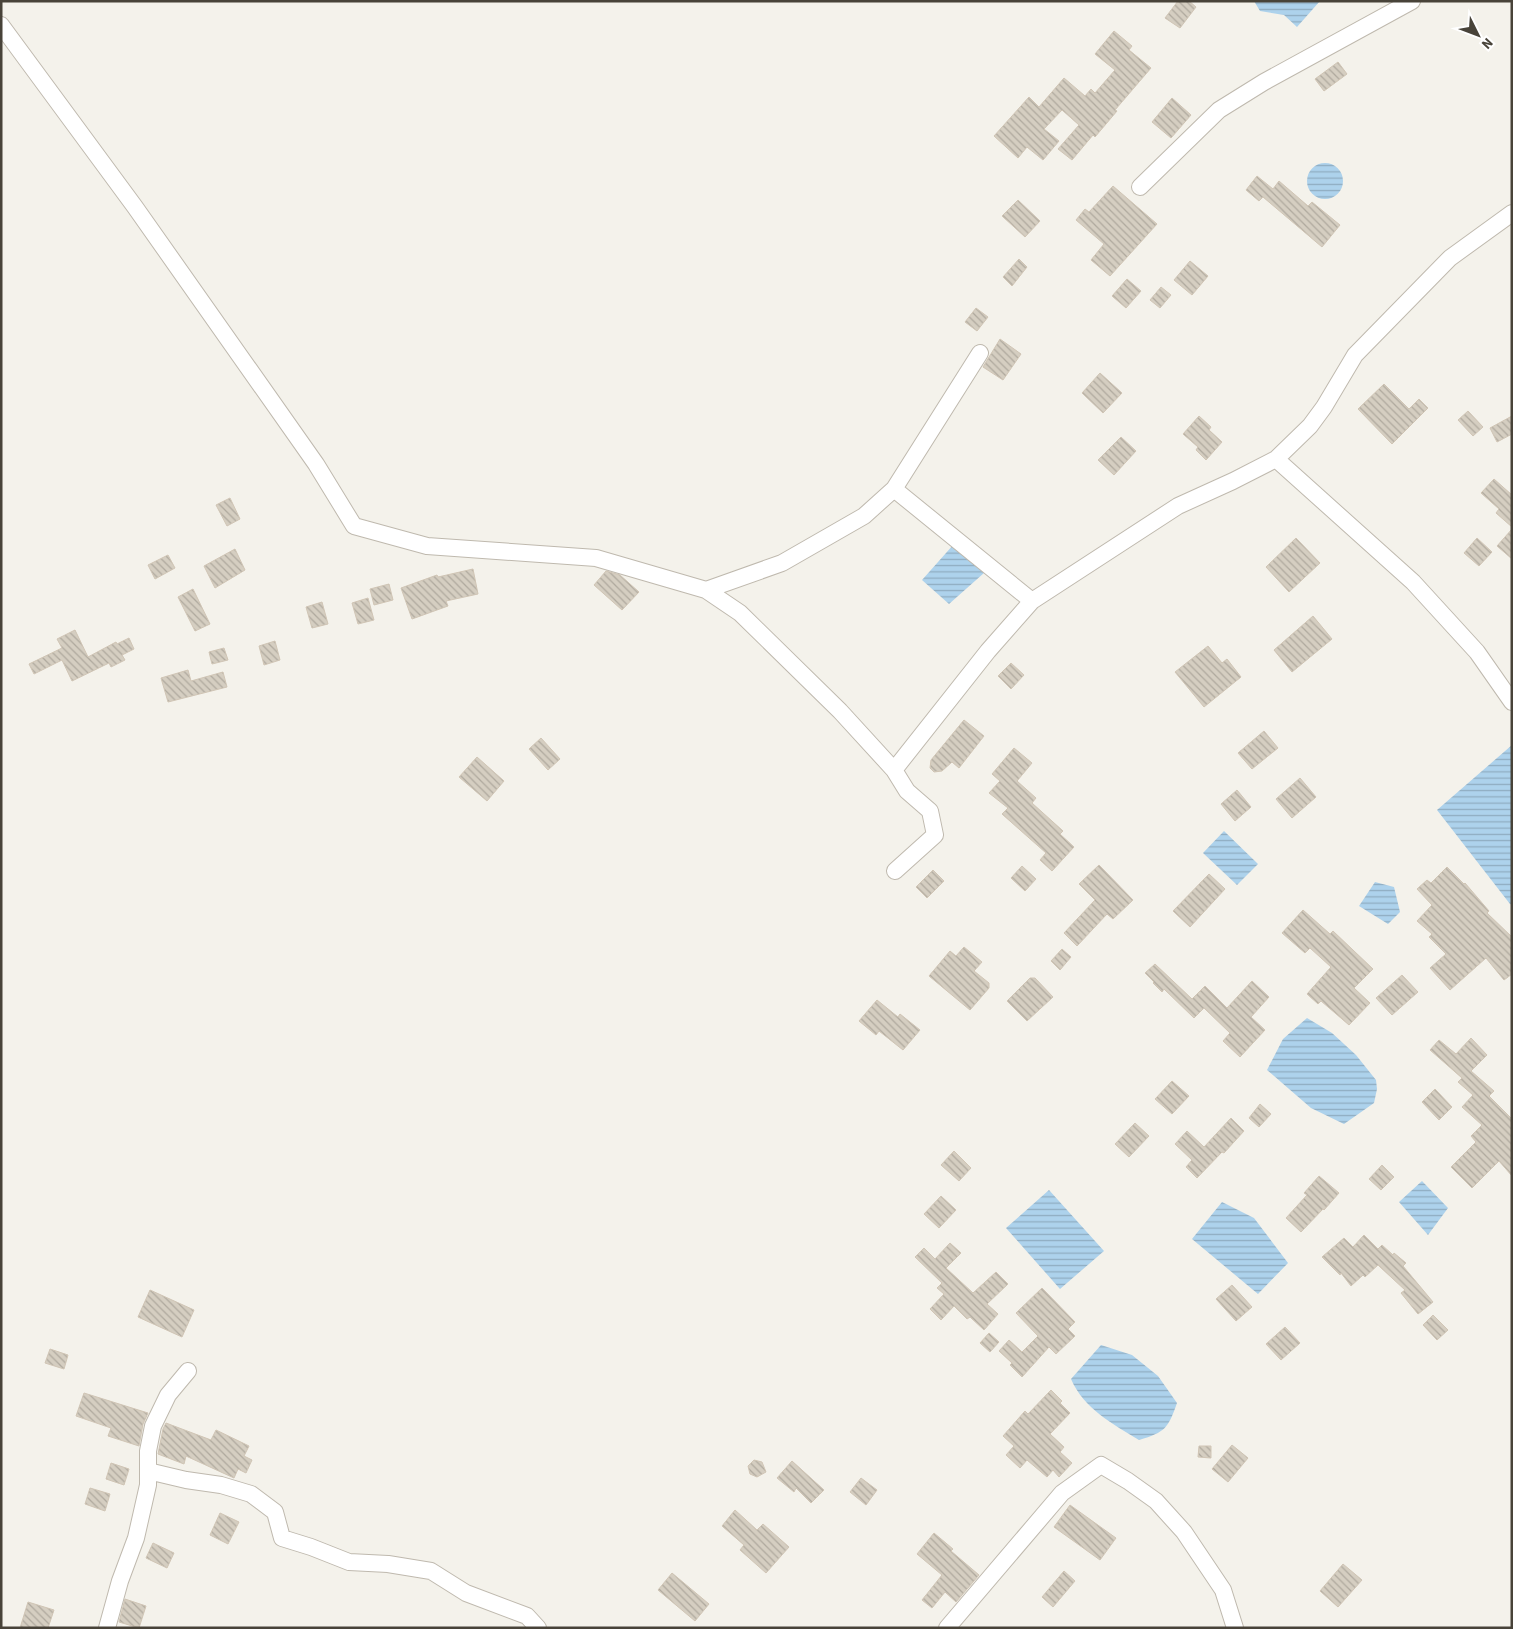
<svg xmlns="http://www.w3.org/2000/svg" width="1513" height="1629" font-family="'Source Sans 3',sans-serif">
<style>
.water{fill:url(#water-rules)}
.building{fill:url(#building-back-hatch);stroke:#d0c5b5}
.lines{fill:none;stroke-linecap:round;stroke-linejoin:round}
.minor-casing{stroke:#bfb9ae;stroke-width:18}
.minor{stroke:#fff;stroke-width:16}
</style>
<defs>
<pattern id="water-rules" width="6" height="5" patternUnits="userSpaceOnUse" patternTransform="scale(1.25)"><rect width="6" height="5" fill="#add2ec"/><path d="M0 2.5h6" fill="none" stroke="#8facc0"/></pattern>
<pattern id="building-back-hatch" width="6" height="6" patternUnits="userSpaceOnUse" patternTransform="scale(1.25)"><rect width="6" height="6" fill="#d5cec1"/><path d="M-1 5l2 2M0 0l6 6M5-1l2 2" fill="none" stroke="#afa99e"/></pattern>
</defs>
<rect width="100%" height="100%" fill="#f4f2eb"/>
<path class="water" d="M1254 1H1320L1297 27 1284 15 1260 11Z
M1307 181a18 18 0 1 1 36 0a18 18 0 1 1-36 0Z
M954 544 984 573 949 604 922 580Z
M1512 745V905L1510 904 1437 810Z
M1224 831 1258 864 1237 885 1203 853Z
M1375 882 1394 887 1400 912 1388 924 1359 906Z
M1307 1018 1332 1033 1356 1055 1376 1080 1377 1089 1374 1103 1344 1124 1311 1108 1267 1070 1283 1039Z
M1422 1181 1448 1208 1428 1235 1399 1202Z
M1049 1190 1104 1251 1060 1289 1006 1228Z
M1222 1202 1254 1218 1288 1263 1258 1294 1192 1239Z
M1101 1345 1132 1355 1158 1376 1177 1403C1168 1428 1166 1432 1139 1440 1113 1424 1084 1409 1071 1379Z"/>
<path class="building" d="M1178 1H1189L1196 7 1180 28 1165 18Z
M1114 31 1132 46 1129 50 1151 68 1115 110 1117 111 1095 137 1093 135 1072 160 1058 149 1079 125 1062 110 1044 129 1059 141 1043 160 1027 147 1018 158 994 136 1029 97 1039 107 1064 78 1085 96 1091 89 1095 93 1115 70 1095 54Z
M1338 62 1347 74 1324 91 1315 79Z
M1172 98 1191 115 1171 138 1152 122Z
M1257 176 1273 189 1279 181 1308 206 1312 202 1340 225 1322 247 1263 197 1259 201 1246 190Z
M1113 186 1157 224 1110 276 1091 260 1104 244 1076 220 1085 209 1089 212Z
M1018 200 1040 221 1025 237 1002 216Z
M1019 259 1027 267 1012 286 1003 277Z
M1190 261 1208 276 1192 295 1174 280Z
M1127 279 1141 291 1126 308 1112 296Z
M1161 287 1171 295 1160 308 1150 300Z
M976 308 988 317 977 331 965 322Z
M1000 339 1021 354 1003 380 983 367Z
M1100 373 1122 393 1103 413 1082 393Z
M1384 384 1409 409 1419 399 1428 408 1392 444 1358 409Z
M1468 411 1483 427 1473 436 1458 420Z
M1199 416 1211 427 1209 430 1222 442 1206 460 1196 450 1198 447 1183 434Z
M1512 416V434L1497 442 1490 428Z
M1121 437 1136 451 1114 475 1098 460Z
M1494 479 1512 495V527L1496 513 1499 509 1481 493Z
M230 498 240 519 227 526 216 505Z
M1512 529V559L1497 546Z
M1296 538 1320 563 1289 592 1266 567Z
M1477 538 1492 552 1479 566 1464 553Z
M235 549 245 570 215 588 204 566Z
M168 555 175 568 155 579 148 565Z
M473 569 478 594 446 601 448 606 412 619 401 588 437 575 438 577Z
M606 571 620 575 639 592 622 610 594 585Z
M389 584 393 600 374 605 370 589Z
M193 589 210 624 195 631 178 597Z
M368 598 374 620 358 624 352 603Z
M322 602 328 624 312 628 306 607Z
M1313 616 1332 639 1292 672 1274 650Z
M75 630 88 657 116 642 117 644 129 638 134 649 122 655 125 660 111 667 109 663 72 681 62 660 34 674 29 664 62 648 57 639Z
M275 641 280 660 264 665 259 646Z
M1208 646 1222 663 1227 659 1241 677 1204 707 1175 672Z
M224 648 228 660 212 664 209 652Z
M1011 663 1024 675 1011 689 998 676Z
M188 670 191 681 223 672 227 687 168 702 161 678Z
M964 720 984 736 959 768 952 762 942 771 934 772 930 768 931 760Z
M1264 731 1278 748 1252 769 1238 753Z
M541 738 560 759 548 770 529 749Z
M1014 748 1032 763 1017 781 1036 798 1032 803 1063 831 1060 834 1074 847 1052 871 1040 860 1046 853 1002 814 1008 808 989 793 1000 781 992 774Z
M477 757 504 781 487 801 459 777Z
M1300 778 1316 797 1292 818 1276 799Z
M1237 790 1251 807 1235 821 1221 804Z
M1099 865 1133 900 1113 919 1107 914 1077 946 1064 933 1095 900 1079 884Z
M1022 866 1036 879 1025 891 1011 878Z
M1447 867 1464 884 1465 883 1489 911 1487 913 1512 937V974L1504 980 1486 958 1450 990 1430 968 1446 954 1429 937 1432 934 1417 921 1432 905 1417 889 1427 880 1431 883Z
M933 870 944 881 927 898 916 887Z
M1209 874 1225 889 1190 927 1173 911Z
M1303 910 1330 934 1333 931 1373 969 1354 988 1370 1003 1349 1025 1321 1001 1318 1004 1307 994 1331 967 1310 948 1305 953 1282 933Z
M964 947 982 962 974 971 989 983V988L970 1010 929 976 950 951 956 956Z
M1062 949 1071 957 1060 970 1051 961Z
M1155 964 1192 999 1205 986 1227 1008 1252 981 1269 997 1251 1017 1265 1030 1240 1057 1223 1041 1230 1033 1204 1008 1194 1018 1164 989 1162 992 1153 983 1154 982 1145 973Z
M1402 975 1418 992 1392 1015 1376 998Z
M1030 978H1035L1053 997 1027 1021 1007 1001Z
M877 1000 898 1017 900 1014 920 1030 903 1050 879 1031 876 1035 859 1021Z
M1471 1038 1487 1055 1471 1071 1494 1091 1489 1096 1512 1119V1176L1499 1161 1472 1188 1451 1167 1476 1142 1471 1136 1482 1125 1462 1107 1473 1095 1458 1082 1462 1078 1430 1050 1439 1040 1456 1054Z
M1172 1081 1189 1096 1172 1114 1155 1099Z
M1435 1089 1452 1107 1439 1120 1422 1102Z
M1260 1104 1271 1114 1259 1127 1249 1118Z
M1231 1118 1244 1131 1224 1153 1222 1152 1197 1178 1186 1167 1192 1160 1175 1144 1187 1131 1204 1147Z
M1135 1123 1149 1136 1129 1157 1115 1144Z
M954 1151 971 1168 959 1181 941 1165Z
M1382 1165 1394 1177 1381 1190 1369 1179Z
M1319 1176 1339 1193 1324 1210 1323 1209 1301 1232 1286 1218 1307 1195 1304 1193Z
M941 1196 956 1210 939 1228 924 1214Z
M1364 1235 1378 1249 1382 1245 1393 1255 1394 1253 1406 1263 1403 1266 1433 1302 1418 1314 1401 1293 1405 1290 1379 1266 1378 1265 1365 1277 1363 1275 1351 1286 1341 1273 1340 1275 1322 1257 1344 1238 1353 1247Z
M950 1243 961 1253 946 1268 973 1293 996 1272 1008 1284 987 1304 998 1314 984 1330 970 1317 967 1319 954 1306 941 1320 930 1309 944 1294 937 1288 942 1283 915 1257 924 1248 935 1259Z
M1232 1285 1252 1307 1236 1321 1216 1299Z
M1042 1288 1075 1322 1068 1329 1075 1336 1056 1354 1049 1347 1022 1377 1010 1365 1012 1363 999 1351 1009 1340 1022 1352 1038 1336 1016 1313Z
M150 1290 194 1310 182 1337 138 1317Z
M1433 1315 1448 1330 1437 1340 1423 1325Z
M1285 1327 1300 1343 1281 1360 1266 1344Z
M989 1333 999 1342 990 1352 980 1343Z
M50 1349 68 1355 64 1369 45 1363Z
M1051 1390 1062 1401 1060 1403 1070 1413 1050 1434 1064 1447 1060 1452 1072 1463 1059 1477 1053 1470 1047 1477 1027 1460 1020 1468 1006 1455 1014 1446 1003 1436 1025 1411 1028 1414Z
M84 1393 148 1413 143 1424 139 1446 108 1436 111 1428 76 1416Z
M166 1423 211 1440 216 1430 249 1446 244 1456 252 1460 246 1473 238 1469 234 1478 186 1456 184 1464 158 1454 163 1429Z
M1232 1445 1248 1458 1228 1482 1212 1469Z
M1199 1446H1211V1458L1198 1457Z
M754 1460 762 1462 766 1472 757 1477 750 1474 748 1466Z
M792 1461 824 1490 811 1503 796 1488 794 1492 777 1478Z
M111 1463 129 1469 124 1485 106 1479Z
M861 1478 877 1490 866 1505 850 1492Z
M90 1488 110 1494 105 1511 85 1504Z
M1070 1505 1116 1538 1100 1560 1054 1527Z
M735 1510 757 1530 763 1524 789 1547 766 1573 740 1550 744 1545 722 1526Z
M220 1513 239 1522 228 1544 210 1535Z
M934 1533 953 1549 951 1551 979 1575 956 1602 945 1592 932 1608 922 1600 942 1575 917 1554Z
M153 1543 174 1553 167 1568 146 1558Z
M1343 1564 1362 1580 1338 1607 1320 1591Z
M1064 1571 1075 1581 1053 1607 1042 1597Z
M672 1573 709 1604 695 1621 658 1590Z
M125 1599 146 1606 139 1628 119 1622Z
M28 1602 54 1610 48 1628H20Z"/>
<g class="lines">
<g class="minor-casing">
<path id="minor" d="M1 25 135 207 316 464 354 526 427 546 596 558 706 590 740 613 840 711 894 770 907 791 930 811 935 835 895 871
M1140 187 1219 110 1264 82 1412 1
M1276 459 1310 426 1324 407 1355 355 1450 258 1512 213
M894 489 980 353
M706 590 782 563 864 516 894 489 1032 601
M894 770 988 651 1032 601 1178 506 1233 481 1276 459 1413 582 1477 652 1512 702
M148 1471 186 1480 221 1485 251 1494 275 1512 282 1538 311 1547 349 1562 388 1564 431 1571 466 1593 527 1616 538 1628
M107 1628 120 1581 136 1538 148 1485V1451L153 1426 168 1395 188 1371
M947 1628 1062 1493 1101 1465 1128 1481 1156 1501 1184 1532 1223 1590 1235 1628"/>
</g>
<use href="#minor" class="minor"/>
</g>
<rect width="1513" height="1629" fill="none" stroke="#484339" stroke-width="5"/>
<g transform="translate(1478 35) rotate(132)" stroke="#ffffff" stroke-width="4" paint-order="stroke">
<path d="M0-4L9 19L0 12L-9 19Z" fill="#484339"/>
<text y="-8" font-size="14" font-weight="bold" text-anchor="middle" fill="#484339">N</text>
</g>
</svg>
